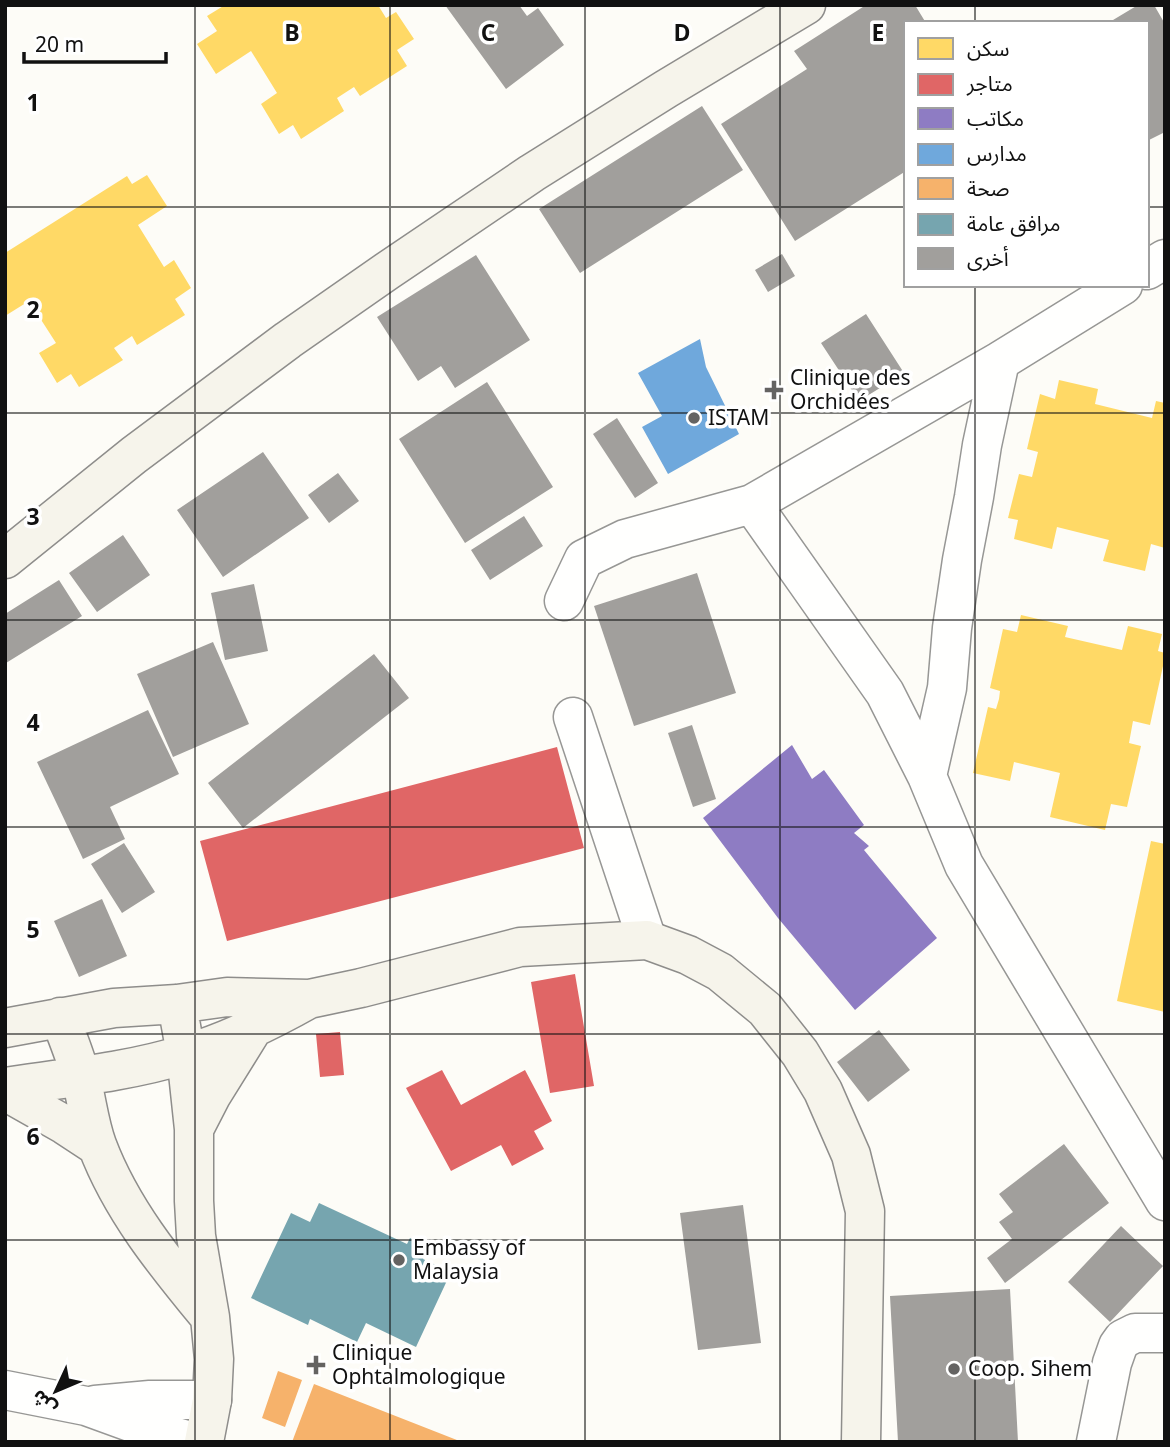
<svg xmlns="http://www.w3.org/2000/svg" width="1170" height="1447" font-family="Georgia,'Noto Sans Arabic',serif">
<style>
.homes{fill:#ffd966}
.shops{fill:#e06666}
.offices{fill:#8e7cc3}
.schools{fill:#6fa8dc}
.health{fill:#f6b26b}
.public{fill:#76a5af}
.building{fill:#a19f9c}
.lines{fill:none;stroke-linecap:round;stroke-linejoin:round}
.street-casing{stroke:#979795;stroke-width:41}
.secondary-casing{stroke:#8e8d8b;stroke-width:41}
.street{stroke:#fffffe;stroke-width:38}
.secondary{stroke:#f6f4eb;stroke-width:38}
.grid{fill:none;stroke:#111;stroke-width:2;stroke-opacity:0.55}
.poi-dot{fill:#646362;stroke:#fff;stroke-width:2.5}
.labels{text-anchor:middle;dominant-baseline:central;stroke-width:7;stroke-linejoin:round;paint-order:stroke}
.poi-label{font-size:21px;fill:#111;stroke:#fff;text-anchor:start}
.grid-label{font-size:23px;text-anchor:middle;font-weight:bold;fill:#111;stroke:#fff;stroke-width:7;stroke-linejoin:round;paint-order:stroke}
</style>
<rect width="100%" height="100%" fill="#fdfcf7"/>
<path class="homes" d="M225 5H378L386 18 396 12 414 39 397 50 407 66 360 96 354 87 337 98 344 111 301 139 293 125 279 134 261 104 277 93 251 51 216 74 197 44 217 31 207 16Z
M147 175 167 206 138 225 164 267 174 260 191 288 175 299 185 315 137 345 132 336 114 348 123 360 79 387 71 374 57 383 39 353 56 343 29 301 5 316V253L127 176 132 184Z
M1059 380 1098 389 1095 404 1152 418 1156 401 1165 403V493L1163 499 1165 500V548L1151 544 1145 571 1103 561 1109 540 1057 527 1052 549 1014 539 1018 520 1008 518 1019 474 1032 477 1038 452 1027 449 1040 394 1055 399Z
M1021 615 1068 626 1065 637 1122 650 1128 626 1162 634 1158 651 1165 653V657L1150 725 1133 721 1129 743 1141 746 1127 807 1111 804 1105 830 1050 817 1060 773 1014 762 1010 781 973 773 988 707 996 709 999 699 1000 691 990 688 1003 629 1017 632Z
M1151 841 1165 844V1012L1117 1001Z"/>
<path class="shops" d="M557 747 584 848 227 941 200 841Z
M575 974 594 1086 550 1093 531 982Z
M340 1032 344 1075 320 1077 316 1034Z
M442 1070 461 1105 525 1070 552 1121 534 1131 544 1149 512 1166 501 1145 451 1171 406 1088Z"/>
<path class="offices" d="M792 745 812 779 824 770 864 825 854 833 869 846 864 850 937 938 855 1010 778 918 703 818Z"/>
<path class="schools" d="M700 339 706 367 739 434 668 474 642 427 662 416 638 373Z"/>
<path class="health" d="M278 1371 302 1380 285 1427 262 1418Z
M314 1384 462 1442H292Z"/>
<path class="public" d="M319 1203 407 1244 410 1238 428 1247 423 1259 451 1272 416 1347 366 1323 357 1342 310 1319 308 1325 251 1298 291 1213 310 1222Z"/>
<path class="building" d="M445 5H519L527 16 538 8 564 45 506 89Z
M866 5H915L926 23H906V171L795 241 721 124 807 69 794 51Z
M1138 5H1154L1165 24V132L1147 141V23H1108Z
M702 106 743 170 580 273 539 209Z
M782 254 795 276 768 292 755 270Z
M476 255 530 340 455 388 441 366 418 381 377 317Z
M866 314 904 373 859 401 821 343Z
M487 382 553 487 465 543 399 439Z
M617 418 658 483 635 498 593 434Z
M263 452 309 518 223 577 177 510Z
M338 473 359 501 329 523 308 495Z
M524 516 543 546 490 580 471 550Z
M123 535 150 575 97 612 69 573Z
M697 573 736 693 634 726 594 606Z
M59 580 82 616 6 663 5 614Z
M254 584 268 651 225 660 211 593Z
M213 642 249 724 173 757 137 674Z
M374 654 409 698 243 828 208 783Z
M148 710 179 774 110 807 125 839 83 859 37 762Z
M692 725 716 799 693 807 668 733Z
M124 843 155 892 122 913 91 864Z
M102 899 127 956 79 977 54 921Z
M879 1030 910 1070 868 1102 837 1062Z
M1064 1144 1109 1203 1005 1283 987 1258 1012 1239 999 1222 1013 1212 999 1194Z
M743 1205 761 1343 698 1350 680 1213Z
M1121 1226 1163 1266 1110 1322 1068 1282Z
M1010 1289 1018 1442H898L890 1296Z"/>
<g class="lines">
<g class="street-casing">
<path id="street" d="M1147 270 1165 259
M1123 285 1000 361 982 445 974 497 962 560 952 628 947 688 927 776 964 865 1165 1201
M752 504 885 693 927 776
M564 601 584 559 625 539 752 504 1000 361
M573 717 647 940
M5 1390 86 1406 155 1431 194 1442
M95 1405 150 1400H212
M1096 1442 1112 1363 1118 1346 1123 1339 1135 1333H1165"/>
</g>
<g class="secondary-casing">
<path id="secondary" d="M5 559 134 455 288 340 387 271 532 173 666 89 806 5
M177 1004 186 1054 194 1129V1201L196 1236 210 1317 214 1359 212 1400 204 1442
M60 1017C67 1037 76 1057 81 1078 87 1101 89 1123 97 1145 121 1209 165 1263 208 1315
M5 1028 114 1008 177 1004 227 997 309 999 361 988 520 947 647 940 688 955 720 972 765 1009 800 1053 823 1091 851 1155 865 1211 861 1442
M5 1087C66 1078 128 1072 186 1054 230 1041 270 1021 309 999
M5 1091 65 1125 97 1146
M194 1129 211 1096 252 1030"/>
</g>
<use href="#street" class="street"/>
<use href="#secondary" class="secondary"/>
</g>
<path class="grid" d="M195 5V1442M390 5V1442M585 5V1442M780 5V1442M975 5V23M5 207H906M1147 207H1165M975 285V1442M5 413H1165M5 620H1165M5 827H1165M5 1034H1165M5 1240H1165"/>
<g class="poi-dot">
<path d="M770.5 379.5h7v7h7v7h-7v7h-7v-7h-7v-7h7z"/>
<circle cx="694" cy="418" r="7"/>
<circle cx="399" cy="1260" r="7"/>
<path d="M312.5 1354.5h7v7h7v7h-7v7h-7v-7h-7v-7h7z"/>
<circle cx="954" cy="1369" r="7"/>
</g>
<g class="labels">
<g class="poi-label">
<text x="790" y="378">Clinique des<tspan x="790" dy="24">Orchidées</tspan></text>
<text x="708" y="418">ISTAM</text>
<text x="413" y="1248">Embassy of<tspan x="413" dy="24">Malaysia</tspan></text>
<text x="332" y="1353">Clinique<tspan x="332" dy="24">Ophtalmologique</tspan></text>
<text x="968" y="1369">Coop. Sihem</text>
</g>
</g>
<g class="grid-label">
<text x="292" y="41">B</text>
<text x="488" y="41">C</text>
<text x="682" y="41">D</text>
<text x="878" y="41">E</text>
<text x="33" y="111">1</text>
<text x="33" y="318">2</text>
<text x="33" y="525">3</text>
<text x="33" y="731">4</text>
<text x="33" y="938">5</text>
<text x="33" y="1145">6</text>
</g>
<rect width="1170" height="1447" fill="none" stroke="#111111" stroke-width="14"/>
<rect x="904" y="21" width="245" height="266" fill="#ffffff" stroke="#a0a0a0" stroke-width="2"/>
<rect x="918" y="38" width="35" height="21" fill="#ffd966" stroke="#a0a0a0" stroke-width="2"/>
<text x="967" y="56" font-size="21" fill="#111111">سكن</text>
<rect x="918" y="74" width="35" height="21" fill="#e06666" stroke="#a0a0a0" stroke-width="2"/>
<text x="967" y="91" font-size="21" fill="#111111">متاجر</text>
<rect x="918" y="108" width="35" height="21" fill="#8e7cc3" stroke="#a0a0a0" stroke-width="2"/>
<text x="967" y="126" font-size="21" fill="#111111">مكاتب</text>
<rect x="918" y="144" width="35" height="21" fill="#6fa8dc" stroke="#a0a0a0" stroke-width="2"/>
<text x="967" y="161" font-size="21" fill="#111111">مدارس</text>
<rect x="918" y="178" width="35" height="21" fill="#f6b26b" stroke="#a0a0a0" stroke-width="2"/>
<text x="967" y="196" font-size="21" fill="#111111">صحة</text>
<rect x="918" y="214" width="35" height="21" fill="#76a5af" stroke="#a0a0a0" stroke-width="2"/>
<text x="967" y="231" font-size="21" fill="#111111">مرافق عامة</text>
<rect x="918" y="248" width="35" height="21" fill="#a19f9c" stroke="#a0a0a0" stroke-width="2"/>
<text x="967" y="266" font-size="21" fill="#111111">أخرى</text>
<g transform="translate(56 1391) rotate(226)" stroke="#ffffff" stroke-width="5" paint-order="stroke">
<path d="M0-5L12 26L0 18L-12 26Z" fill="#111111"/>
<text y="-10" font-size="19" font-weight="bold" text-anchor="middle" fill="#111111">ش</text>
</g>
<path d="M24 52v10h142v-10" fill="none" stroke="#111111" stroke-width="3.5"/>
<text x="35" y="52" font-size="21" fill="#111111" stroke="#ffffff" stroke-width="5" paint-order="stroke">20 m</text>
</svg>
